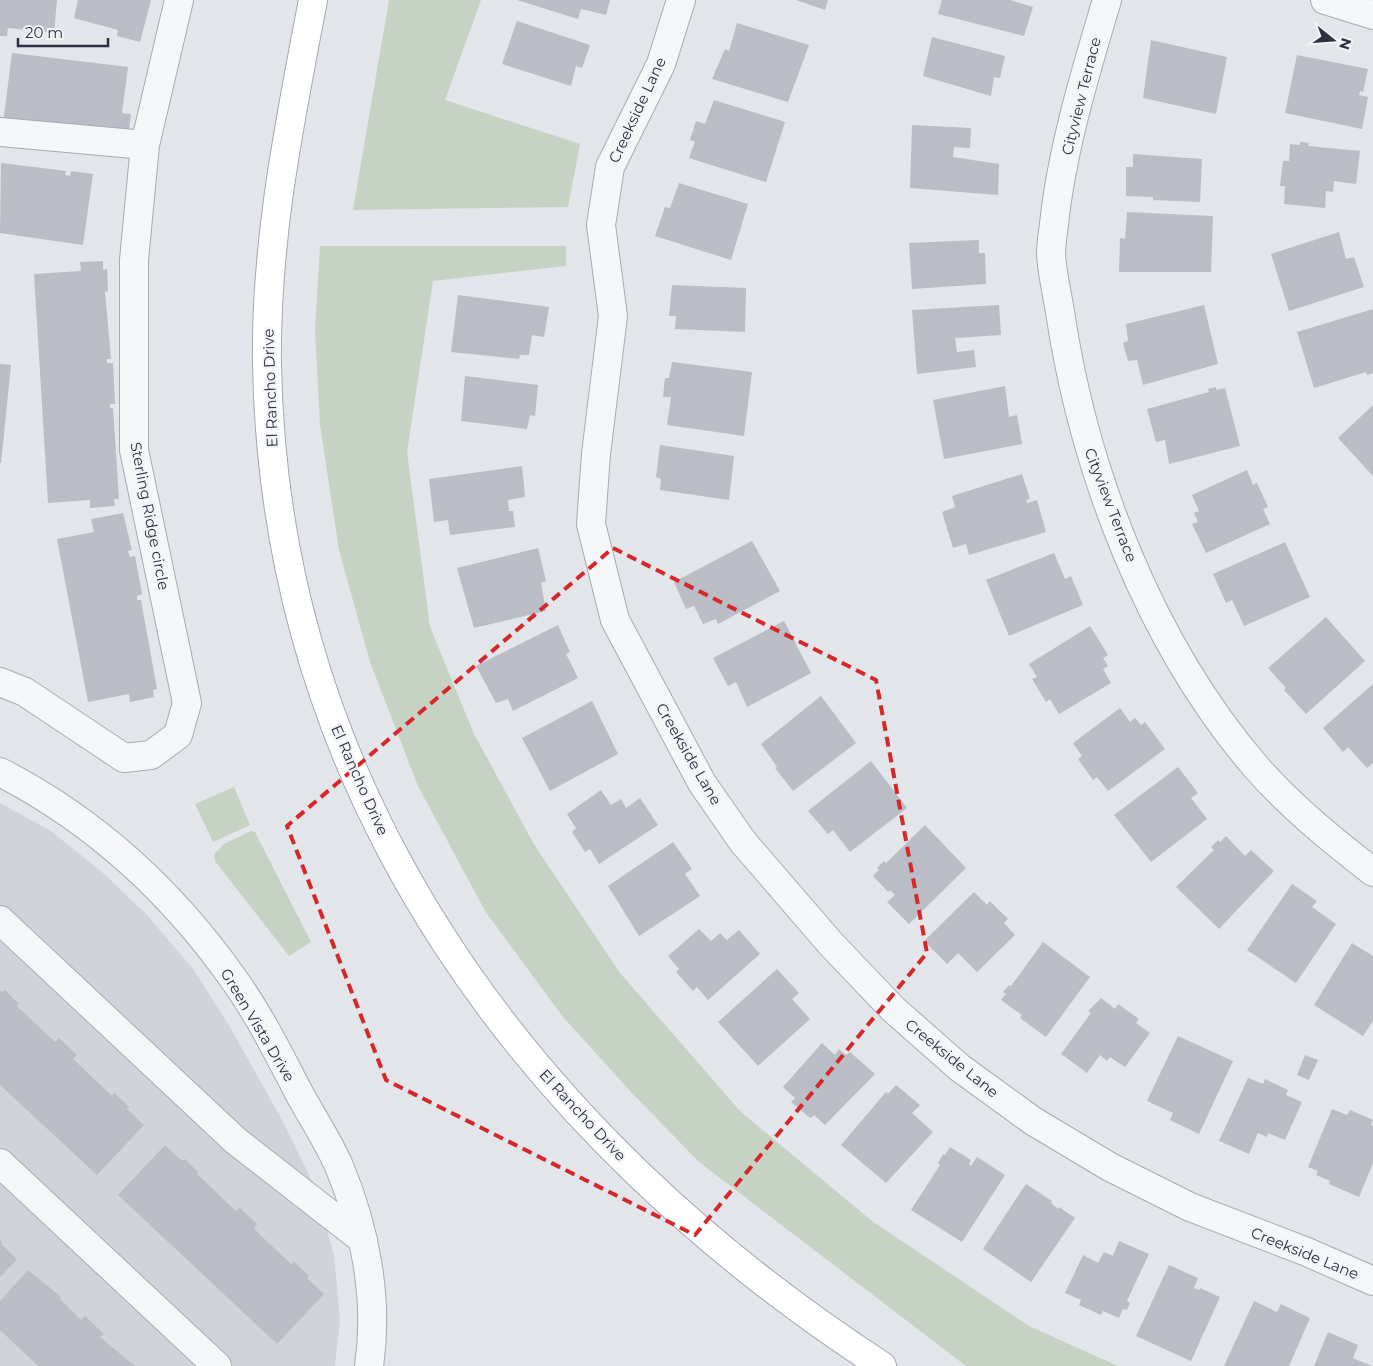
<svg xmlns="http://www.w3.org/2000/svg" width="1373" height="1366" font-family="Montserrat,sans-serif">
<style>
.built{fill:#d1d3db}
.green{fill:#c6d3c4}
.building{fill:#babdc6}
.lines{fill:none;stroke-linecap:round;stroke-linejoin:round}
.minor-casing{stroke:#a8abb4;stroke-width:30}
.major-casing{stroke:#a3a8b4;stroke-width:30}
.minor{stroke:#f5f6f8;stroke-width:28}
.major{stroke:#fff;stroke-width:28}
.marked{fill:none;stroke:#d62828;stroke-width:4;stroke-dasharray:10 6;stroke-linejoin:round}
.labels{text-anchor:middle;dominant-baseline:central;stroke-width:4.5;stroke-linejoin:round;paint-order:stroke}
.street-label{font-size:15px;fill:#2c3140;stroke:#f2f4f7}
</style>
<rect width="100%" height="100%" fill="#e2e5ea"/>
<path class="built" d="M0 803 51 831 102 872 148 916 194 970 230 1027 281 1118 313 1183 334 1255 340 1320 335 1366H0Z"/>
<path class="green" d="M389 0H481L445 100 580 144 568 207 353 210Z
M320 246H566V266L433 281 407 452 430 627 474 734 535 846 620 973 741 1112 872 1221 1029 1326 1118 1366H966L699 1162 631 1092 563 1017 485 911 418 786 370 662 339 550 320 425 315 330Z
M234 787 250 825 213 842 195 804Z
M251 831 255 832 311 942 289 956 215 861 214 854 224 844Z"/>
<path class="building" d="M0 0H57L54 33 8 28 7 36H0Z
M78 0H151L140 42 117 36 118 30 74 18Z
M517 0H610L606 15 581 9 578 19Z
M796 0H828L825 10Z
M942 0H1010L1033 7 1024 36 938 14Z
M517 21 590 45 582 68 576 66 571 86 502 64Z
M737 23 809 45 788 102 712 79 725 49 729 51Z
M932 37 1005 56 1000 78 994 77 991 96 923 76Z
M1151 40 1227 57 1216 114 1143 98Z
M12 53 128 67 122 113 131 114 128 137 3 124Z
M1297 55 1368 69 1363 92 1360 91 1359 95 1368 97 1362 129 1285 113Z
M714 100 785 122 766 182 689 158 695 142 690 140 696 121 705 124Z
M912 125 971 128 970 148 954 147 953 157 999 164 998 195 910 188Z
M1300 142 1309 143 1308 146 1360 151 1356 184 1334 181 1333 192 1326 191 1325 208 1284 204 1285 186H1280L1283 161H1289L1290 144 1300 145Z
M1133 154 1202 159 1200 202 1153 200V197L1126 196V167H1133Z
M1 163 66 171 65 175 70 176 71 171 93 174 83 245 0 233Z
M679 183 748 204 731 260 655 236 665 207 670 208Z
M1127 212 1213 216 1211 272H1119L1120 238 1125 239Z
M1339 232 1346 259 1354 257 1364 287 1289 311 1271 254Z
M979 240V253H985L986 284 912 289 909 243Z
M103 261V270L107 269 108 291 105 292 111 359H107V363H113L115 404H110V408H113L119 499H114L115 506 90 508V500L48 503 34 274 81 271 80 262Z
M672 285 746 288 745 332 675 329 676 316H669Z
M458 295 549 307 544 337 532 335 529 355H520L519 359 451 352Z
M999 305 1001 335 955 338 957 352 974 350 976 367 917 374 912 310Z
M1204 305 1218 364 1143 385 1137 360 1128 361 1123 343 1128 341 1126 324Z
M1373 309V373L1367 375 1366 372 1314 388 1297 332Z
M672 362 752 372 744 436 667 425 671 397H663L665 378H669Z
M0 364 11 365 1 463H0Z
M465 376 538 385 535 416 530 415 527 429 461 421Z
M1005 386 1009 417 1017 415 1022 444 944 459 933 400Z
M1216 387V390L1225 388 1240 446 1169 464 1165 440 1156 442 1147 409 1209 392 1208 389Z
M1373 405V476L1338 438Z
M660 445 734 456 729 500 660 490 661 479 656 477Z
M522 466 525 497 508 500 509 511H513L515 527 450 535 448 520 434 522 429 479Z
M1247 470 1253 485 1257 483 1268 507 1263 509 1270 524 1206 553 1192 524 1198 522 1194 513 1199 511 1192 495Z
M1022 474 1030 499 1026 500 1027 503 1037 500 1046 532 969 555 966 544 953 548 942 512 955 507 952 496Z
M123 513 132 550 128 551 130 557 135 556 142 594 137 596V600H141L157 689 153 690 154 697 130 702 129 694 88 702 57 539 94 532 91 519Z
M752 541 780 591 718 624 716 619 703 624 694 606 686 609 674 582Z
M1285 542 1310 597 1244 626 1232 600 1226 603 1213 574Z
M538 548 546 581 541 583 546 611 474 628 457 568Z
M1054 553 1065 579 1071 576 1083 605 1009 636 986 580Z
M1326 617 1365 661 1306 714 1284 690 1286 688 1268 668Z
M784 621 811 673 747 707 736 682 728 686 713 658Z
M558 625 570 652 566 654 578 678 513 711 508 699 496 703 476 666Z
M1090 626 1108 655 1103 658 1108 666 1103 669 1111 683 1059 714 1050 699 1046 702 1032 679 1037 677 1029 664Z
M1373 684V763L1367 768 1348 747 1343 752 1323 728Z
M821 696 856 743 793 791 775 768 777 767 761 744Z
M592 701 618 754 550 791 522 738Z
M1120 708 1130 722 1135 718 1141 725 1145 722 1165 749 1108 791 1097 777 1093 780 1078 759 1082 756 1073 743Z
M871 761 907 808 850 852 833 830 828 834 808 811Z
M1178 767 1198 793 1191 798 1207 819 1151 862 1114 815Z
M601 790 611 805 621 799 626 808 640 798 658 825 599 864 590 849 585 852 572 832 576 828 567 814Z
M925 825 966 868 909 924 887 902 895 895 890 890 888 892 873 876 879 870 877 868 884 861 886 863Z
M1226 836 1245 856 1251 850 1274 871 1219 929 1176 887 1214 850 1211 847 1218 840 1220 842Z
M673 842 692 869 685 874 700 896 639 936 608 886Z
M1292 884 1317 901 1312 907 1336 924 1296 983 1247 950Z
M974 892 987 905 990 901 1008 919 1004 923 1015 935 977 972 958 953 947 964 924 941Z
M699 929 711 941 720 933 727 940 739 930 760 954 708 1000 697 987 693 991 676 972 679 969 668 956Z
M1043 942 1090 977 1046 1037 1020 1018 1022 1015 1001 1000 1006 994 1003 992 1009 985 1011 986Z
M1352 943 1373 956V1021L1363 1036 1314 1005Z
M777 969 799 993 792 999 810 1019 758 1066 718 1022Z
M0 990 2 992 5 990 19 1004 17 1006 55 1042 59 1038 77 1055 73 1059 112 1096 114 1093 122 1100 129 1107 127 1109 144 1125 97 1175 0 1085Z
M1101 998 1115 1009 1118 1004 1139 1019 1136 1023 1150 1033 1125 1067 1110 1057 1107 1061 1100 1055 1087 1073 1061 1054 1091 1013 1088 1011Z
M1178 1036 1233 1061 1199 1134 1170 1120 1173 1113 1147 1101Z
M822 1043 835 1055 839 1049 846 1055 850 1052 875 1074 825 1125 814 1115 811 1118 809 1117 791 1102 795 1098 783 1087Z
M1305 1055 1318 1060 1309 1080 1297 1075Z
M1248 1078 1263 1084 1265 1079 1288 1090 1286 1095 1302 1102 1285 1140 1268 1133 1267 1137 1258 1133 1249 1154 1219 1141Z
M896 1085 920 1105 912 1113 933 1132 886 1183 841 1145 886 1092 888 1094Z
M1332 1109 1347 1115 1350 1110 1373 1120 1371 1125 1373 1126V1163L1359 1197 1329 1184 1330 1181 1316 1175 1318 1171 1308 1167Z
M165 1145 182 1161 185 1159 198 1172 197 1174 236 1211 239 1207 257 1224 254 1229 292 1265 294 1262 302 1269 309 1276 307 1278 324 1294 277 1344 118 1195Z
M950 1147 971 1160 969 1164 971 1166 977 1157 1005 1175 962 1242 911 1210 940 1165 938 1163 943 1154 945 1155Z
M1026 1184 1052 1201 1051 1203 1058 1209 1059 1207 1075 1218 1031 1282 983 1249Z
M0 1240 2 1242 1 1244 17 1259 0 1277Z
M1119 1241 1149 1254 1127 1301 1130 1303 1127 1310 1123 1309 1119 1318 1103 1311 1101 1315 1081 1306 1079 1305 1081 1300 1065 1293 1083 1255 1098 1263 1104 1252 1113 1256Z
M1169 1265 1198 1278 1194 1288 1199 1290 1200 1288 1220 1297 1191 1361 1136 1336Z
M28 1270 61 1297 60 1299 81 1320 85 1316 104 1334 100 1337 135 1366H38L0 1330V1301Z
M1254 1301 1277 1312 1281 1304 1310 1318 1289 1366H1224Z
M1328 1332 1358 1345 1353 1358 1372 1366H1314Z"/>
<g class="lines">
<g class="minor-casing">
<path id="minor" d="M681 0 661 64 610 167 601 225 613 316 596 454 591 524 615 620 702 783 743 842 831 944 893 1009 960 1068 1033 1121 1110 1167 1190 1207 1307 1252 1373 1281
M1107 0C1086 70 1064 143 1055 215 1054 228 1051 241 1051 254 1052 273 1057 293 1060 312 1084 472 1150 644 1256 767 1291 807 1332 840 1373 872
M1325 0 1373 15
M0 132 145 145
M0 682 25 692 124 758 151 755 178 735 187 703 134 450V260L145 145 179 0
M0 772C95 821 174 894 235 981 260 1016 279 1055 299 1093 312 1117 328 1141 339 1166 365 1228 379 1299 369 1366
M0 920 236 1141 363 1240
M0 1163 217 1366"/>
</g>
<g class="major-casing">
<path id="major" d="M313 0C290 121 265 241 267 365 275 799 530 1137 882 1366"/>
</g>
<use href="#minor" class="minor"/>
<use href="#major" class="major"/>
</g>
<path class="marked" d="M613 548 876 680 927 953 695 1235 386 1080 287 826Z"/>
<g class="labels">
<g class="street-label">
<text transform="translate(1081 96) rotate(-76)">Cityview Terrace</text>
<text transform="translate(637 110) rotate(-65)">Creekside Lane</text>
<text transform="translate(270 388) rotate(-92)">El Rancho Drive</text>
<text transform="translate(1111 505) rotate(69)">Cityview Terrace</text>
<text transform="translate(150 516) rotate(79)">Sterling Ridge circle</text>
<text transform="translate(689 754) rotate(60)">Creekside Lane</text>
<text transform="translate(360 780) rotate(66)">El Rancho Drive</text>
<text transform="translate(258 1025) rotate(59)">Green Vista Drive</text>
<text transform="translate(952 1058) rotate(39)">Creekside Lane</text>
<text transform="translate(583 1115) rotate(47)">El Rancho Drive</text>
<text transform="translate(1305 1253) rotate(22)">Creekside Lane</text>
</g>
</g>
<g transform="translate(1333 40) rotate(107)" stroke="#f2f4f7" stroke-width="4" paint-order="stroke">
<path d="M0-4L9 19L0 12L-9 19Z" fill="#2c3140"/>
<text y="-8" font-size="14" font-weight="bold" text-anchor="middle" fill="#2c3140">N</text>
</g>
<path d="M18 38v8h90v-8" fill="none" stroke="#2c3140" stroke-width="2.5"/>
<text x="25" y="38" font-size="15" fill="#2c3140" stroke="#f2f4f7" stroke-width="4" paint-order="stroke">20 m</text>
</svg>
